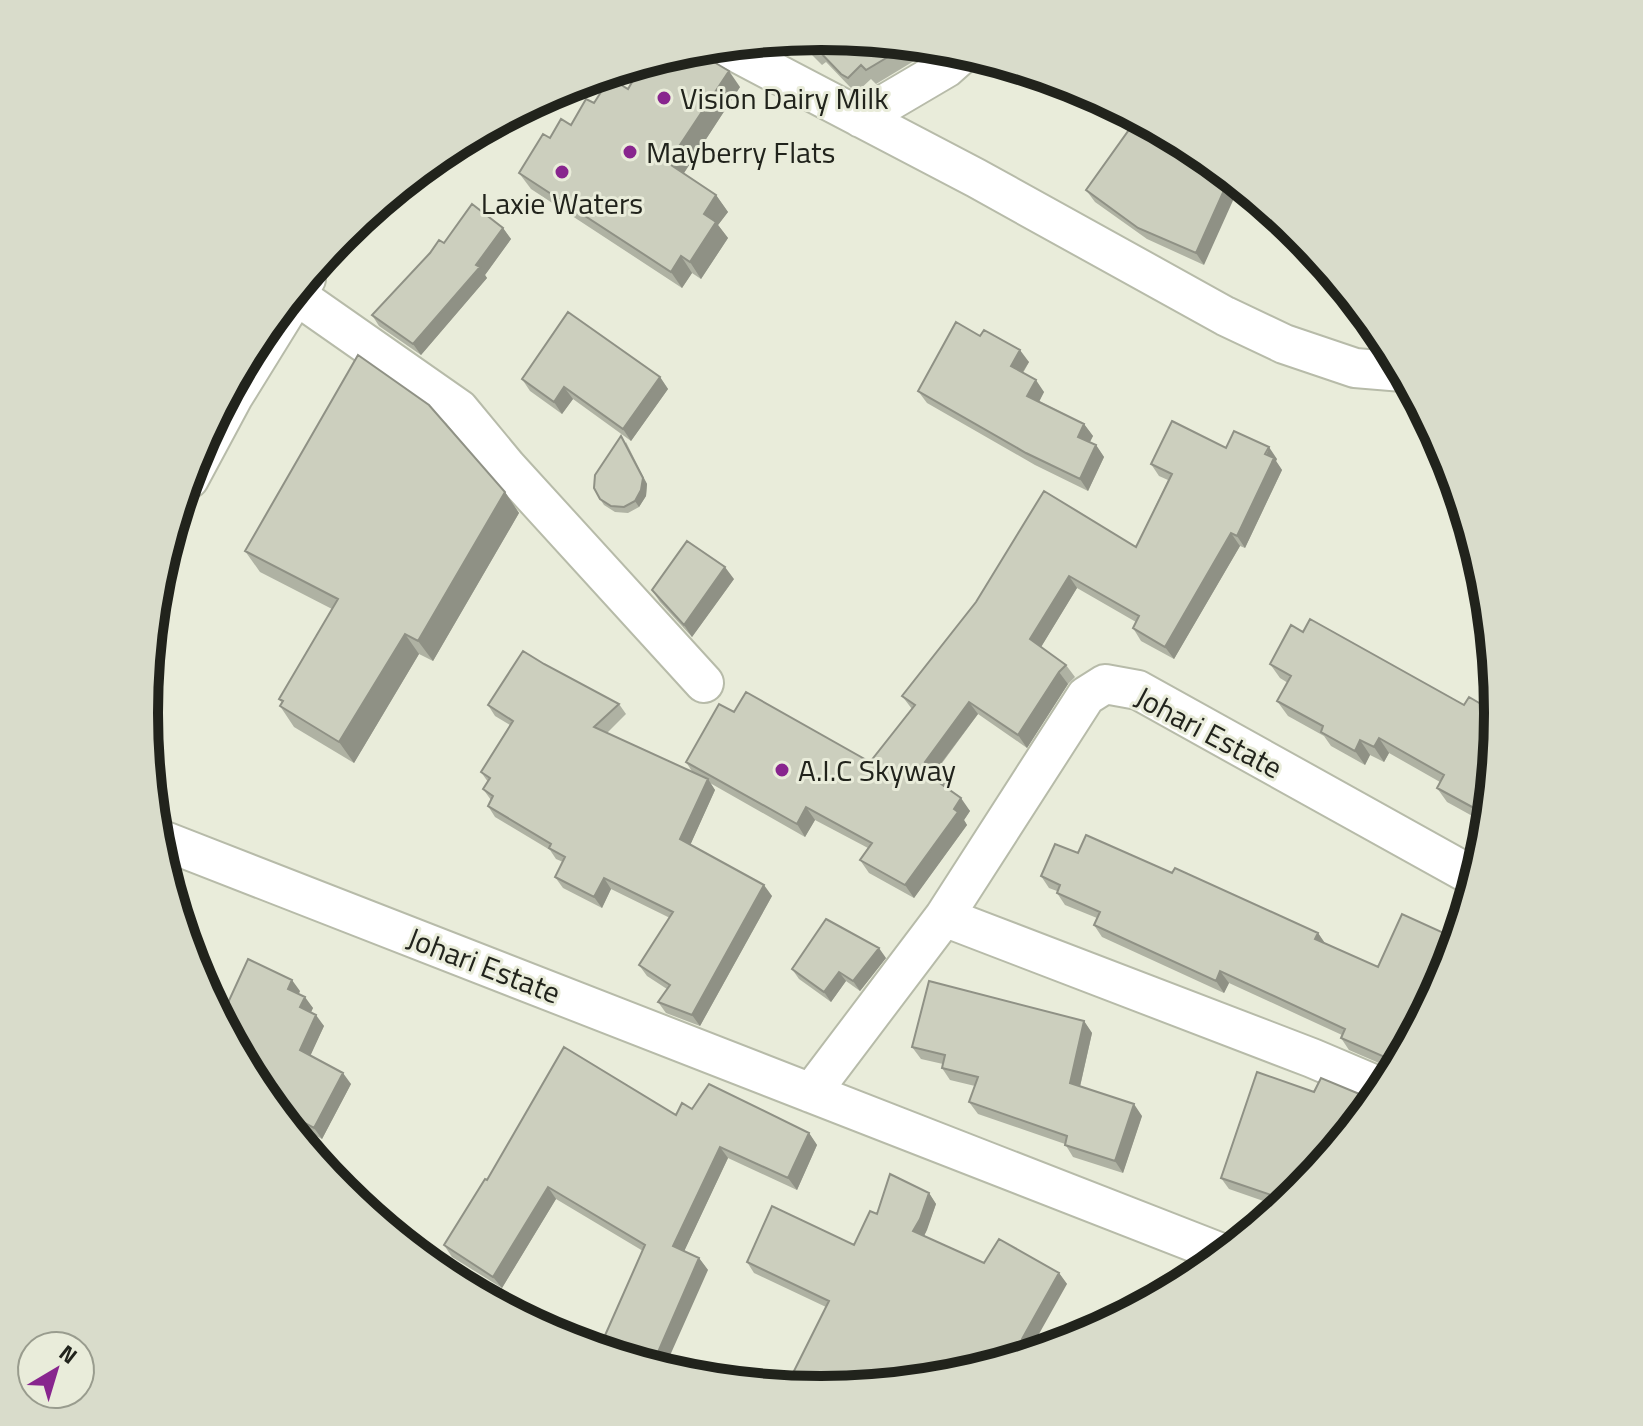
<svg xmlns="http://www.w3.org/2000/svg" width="1643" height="1426" font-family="'Titillium Web',sans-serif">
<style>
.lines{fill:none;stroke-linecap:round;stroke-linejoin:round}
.street-casing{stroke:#b7bba9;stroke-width:42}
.street{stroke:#fff;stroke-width:38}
.wall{fill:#afb2a3}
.shaded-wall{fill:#8f9185}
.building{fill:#cccfbe;stroke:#8f9185;stroke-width:2}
.poi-dot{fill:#88258e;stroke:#e9ecda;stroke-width:3}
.labels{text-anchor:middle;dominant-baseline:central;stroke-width:6;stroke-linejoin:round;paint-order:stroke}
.poi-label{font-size:30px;fill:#21231c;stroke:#e9ecda;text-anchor:start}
.street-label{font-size:30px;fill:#21231c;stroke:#e9ecda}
.rim{fill:none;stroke:#21231c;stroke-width:10}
</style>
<rect width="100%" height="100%" fill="#e9ecda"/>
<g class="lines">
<g class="street-casing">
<path id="street" d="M724 46 976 178 1225 316 1284 344 1355 368 1403 372
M861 118 946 68 964 52
M296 295 459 409 507 467 704 683
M189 479 233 397 306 279
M157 838 1224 1254
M944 917 1312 1058 1385 1089
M811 1093 944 917 1086 696 1105 684 1138 690 1476 878"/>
</g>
<use href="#street" class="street"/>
</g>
<path class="wall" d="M822 36 930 47 914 61 876 84 871 79 858 91 851 88 826 62 822 65 796 39Z
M740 87 684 173 716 195 728 212 718 225 728 238 701 279 692 273 682 288 531 189 519 173 550 138 571 125 594 103 628 89Z
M1141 124 1204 265 1147 239 1095 202 1086 190Z
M503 228 511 239 485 275 487 278 421 355 379 326 372 315 444 243Z
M980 336 1029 362 1023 373 1044 392 1039 401 1084 424 1093 436 1090 442 1096 445 1104 457 1088 491 1035 465 927 403 918 391Z
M660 377 668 389 631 441 573 399 562 414 530 391 522 379Z
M626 442 647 484 646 496 639 507 628 513 615 512 604 505 600 499Z
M1226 448 1277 459 1276 461 1282 470 1245 548 1240 546 1174 659 1141 641 1133 628 1136 622 1077 588 1041 647 1066 665 1075 677 1068 684 1027 748 978 714 937 770 951 787 949 790 970 811 964 820 967 825 914 898 869 873 860 860 868 848 815 820 805 837 710 783 715 790 690 845 772 896 700 1026 666 1013 658 1002 667 989 647 976 639 965 670 918 611 889 602 908 563 888 555 877 563 862 556 859 550 850 495 817 488 806 491 800 483 789 488 782 481 772 510 725 495 716 488 705 544 664 619 704 626 714 607 733 693 773 686 762 734 712 870 762 912 709 902 696 976 602 1136 547 1168 480 1159 476 1151 464Z
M505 492 519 513 433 661 419 654 354 763 294 727 280 706 282 703 279 699 332 609 260 572 245 551Z
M734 579 692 637 660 602 652 590Z
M1303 632 1464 705 1498 714 1487 827 1485 823 1447 802 1437 788 1440 782 1389 753 1384 762 1370 755 1365 765 1331 746 1324 736 1288 716 1277 701 1288 683 1280 678 1270 664Z
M1078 853 1172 873 1318 933 1325 943 1378 967 1447 972 1395 1070 1349 1050 1341 1038 1342 1035 1229 983 1224 993 1102 937 1094 925 1097 918 1065 905 1057 893V891L1049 888 1041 876Z
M886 958 860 991 846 981 831 1002 799 979 792 969Z
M300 991 299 994 313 1008 311 1012 324 1026 310 1055 351 1084 322 1139 283 1118 258 1089 221 1018Z
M1084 1021 1092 1033 1080 1087 1142 1116 1123 1173 1073 1157 1065 1144 978 1114 969 1102 975 1086 950 1080 942 1068 943 1064 921 1059 912 1047Z
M1314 1092 1369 1098 1300 1192 1281 1207 1229 1189 1221 1178Z
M692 1109 809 1133 817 1145 797 1190 728 1158 684 1251 699 1258 708 1270 643 1251 556 1199 502 1288 452 1257 444 1245 487 1180Z
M929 1193 936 1204 924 1236 984 1263 1059 1273 1067 1284 821 1390 796 1388 790 1379 826 1307 754 1273 747 1262 854 1245 877 1214Z"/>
<path class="shaded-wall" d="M729 71 740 87 680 179 668 163Z
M1230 177 1240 185 1204 265 1196 253Z
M716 195 728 212 718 225 728 238 701 279 690 262 704 214Z
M503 228 511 239 485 275 487 278 421 355 413 344 476 265Z
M681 256 692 273 682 288 671 272Z
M1020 350 1029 362 1019 378 1011 366Z
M660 377 668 389 631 441 623 429Z
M1036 380 1044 392 1036 408 1027 396Z
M564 387 573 399 562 414 554 402Z
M1084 424 1093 436 1086 449 1078 437Z
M621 436 647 484 646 496 639 507 635 501Z
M1096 445 1104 457 1088 491 1080 479Z
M1269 447 1277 459 1276 461 1282 470 1245 548 1237 536Z
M505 492 519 513 433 661 418 641Z
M1231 533 1240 546 1174 659 1165 647Z
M725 567 734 579 692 637 684 625Z
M1069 576 1077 588 1038 652 1030 639Z
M405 634 419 654 354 763 339 742Z
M1059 672 1068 684 1027 748 1018 735Z
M969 702 978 714 933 774 925 762Z
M1379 738 1389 753 1384 762 1374 747Z
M1360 740 1370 755 1365 765 1355 751Z
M943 774 951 787 946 794 937 781Z
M708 779 715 790 688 850 680 839Z
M961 798 970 811 964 820 967 825 914 898 905 885Z
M806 807 815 820 805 837 797 824Z
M604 878 611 889 602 908 594 897Z
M764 885 772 896 700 1026 692 1015Z
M1318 933 1326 945 1315 939Z
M879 948 886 958 860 991 853 981Z
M1220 971 1229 983 1224 993 1216 981Z
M839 972 846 981 831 1002 824 992Z
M292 980 300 991 295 1000 288 989Z
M305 997 313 1008 308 1018 300 1007Z
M316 1015 324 1026 308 1061 300 1050Z
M1084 1021 1092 1033 1078 1095 1070 1083Z
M343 1073 351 1084 322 1139 314 1128Z
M1134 1104 1142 1116 1123 1173 1115 1161Z
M809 1133 817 1145 797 1190 788 1178Z
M720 1147 728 1158 681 1258 673 1246Z
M548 1187 556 1199 502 1288 493 1277Z
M929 1193 936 1204 927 1230 921 1242 913 1231Z
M699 1258 708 1270 664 1369 652 1366Z
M1059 1273 1067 1284 1030 1350 1022 1339Z"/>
<path class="building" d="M822 36 908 45 866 70 861 65 848 78 841 74 816 48 812 52 799 38Z
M692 49 729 71 668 163 716 195 704 214 716 222 690 262 681 256 671 272 519 173 543 134 550 138 561 119 571 125 586 99 594 103 610 78 628 89 643 63Z
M1136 120 1141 124 1144 122 1198 150 1230 177 1196 253 1138 228 1086 190Z
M472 204 503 228 476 265 480 267 413 344 372 315 430 253 439 240 444 243Z
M568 312 660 377 623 429 564 387 554 402 522 379Z
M956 322 980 336 984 330 1020 350 1011 366 1036 380 1027 396 1084 424 1078 437 1096 445 1080 479 1026 453 918 391Z
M358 355 429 405 505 492 418 641 405 634 339 742 280 706 283 701 279 699 338 599 245 551Z
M1172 421 1226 448 1234 431 1269 447 1265 454 1274 458 1237 536 1231 533 1165 647 1133 628 1139 616 1069 576 1030 639 1066 665 1059 672 1018 735 969 702 925 762 943 774 937 781 961 798 954 809 958 812 905 885 860 860 872 843 806 807 797 824 686 762 719 704 734 712 746 692 870 762 915 705 902 696 976 602 1044 491 1136 547 1172 474 1151 464Z
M621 436 643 478 641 490 635 501 624 507 611 506 600 499 594 488 595 475Z
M687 541 725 567 684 625 652 590Z
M1310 619 1464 705 1469 697 1498 714 1488 823 1484 821 1487 815 1437 788 1444 775 1379 738 1374 747 1360 740 1355 751 1321 732 1323 726 1277 701 1291 676 1270 664 1291 625 1303 632Z
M523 651 544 664 619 704 594 727 708 779 680 839 764 885 692 1015 658 1002 670 985 639 965 673 912 604 878 594 897 555 877 565 857 549 848 551 844 488 806 493 796 483 789 490 778 481 772 513 721 488 705Z
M1086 835 1172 873 1175 868 1318 933 1315 939 1378 967 1402 914 1457 939 1447 972 1396 1068 1395 1065 1385 1057 1341 1038 1345 1029 1220 971 1216 981 1094 925 1100 912 1057 893 1060 885 1041 876 1055 844 1078 853Z
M826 919 879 948 853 981 839 972 824 992 792 969Z
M248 959 292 980 288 989 305 997 300 1007 316 1015 300 1050 343 1073 314 1128 273 1106 258 1089 221 1018Z
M929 981 1084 1021 1070 1083 1134 1104 1115 1161 1065 1145 1067 1136 969 1102 978 1077 942 1068 945 1055 912 1047Z
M564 1047 676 1115 682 1103 692 1109 709 1084 809 1133 788 1178 720 1147 673 1246 699 1258 652 1366 599 1349 645 1245 548 1187 493 1277 444 1245 485 1179 487 1180Z
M1257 1072 1314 1092 1321 1078 1369 1098 1377 1099 1300 1192 1289 1201 1221 1178Z
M890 1174 929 1193 920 1219 913 1231 984 1263 999 1239 1059 1273 1022 1339 1046 1349 953 1377 821 1390 811 1389 790 1379 829 1301 747 1262 772 1206 854 1245 870 1211 877 1214Z"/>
<g class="poi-dot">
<circle cx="664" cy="98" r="8"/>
<circle cx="630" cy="152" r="8"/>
<circle cx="562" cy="172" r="8"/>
<circle cx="782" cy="770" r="8"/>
</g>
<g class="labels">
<g class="poi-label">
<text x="680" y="98">Vision Dairy Milk</text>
<text x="646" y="152">Mayberry Flats</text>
<text x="562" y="203" text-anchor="middle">Laxie Waters</text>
<text x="798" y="770">A.I.C Skyway</text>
</g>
<g class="street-label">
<text transform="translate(1209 732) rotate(28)">Johari Estate</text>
<text transform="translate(484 965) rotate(21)">Johari Estate</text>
</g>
</g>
<path d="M0 0H1643V1426H0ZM158 713a663 663 0 1 1 1326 0a663 663 0 1 1-1326 0Z" fill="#d9dccb" fill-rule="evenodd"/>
<path class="rim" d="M158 713a663 663 0 1 1 1326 0a663 663 0 1 1-1326 0Z"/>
<g transform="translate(56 1370) rotate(38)"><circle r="38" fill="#e9ecda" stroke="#999c8e" stroke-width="2"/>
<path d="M0-6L14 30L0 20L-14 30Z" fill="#88258e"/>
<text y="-12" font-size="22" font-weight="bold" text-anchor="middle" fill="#21231c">N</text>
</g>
</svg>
